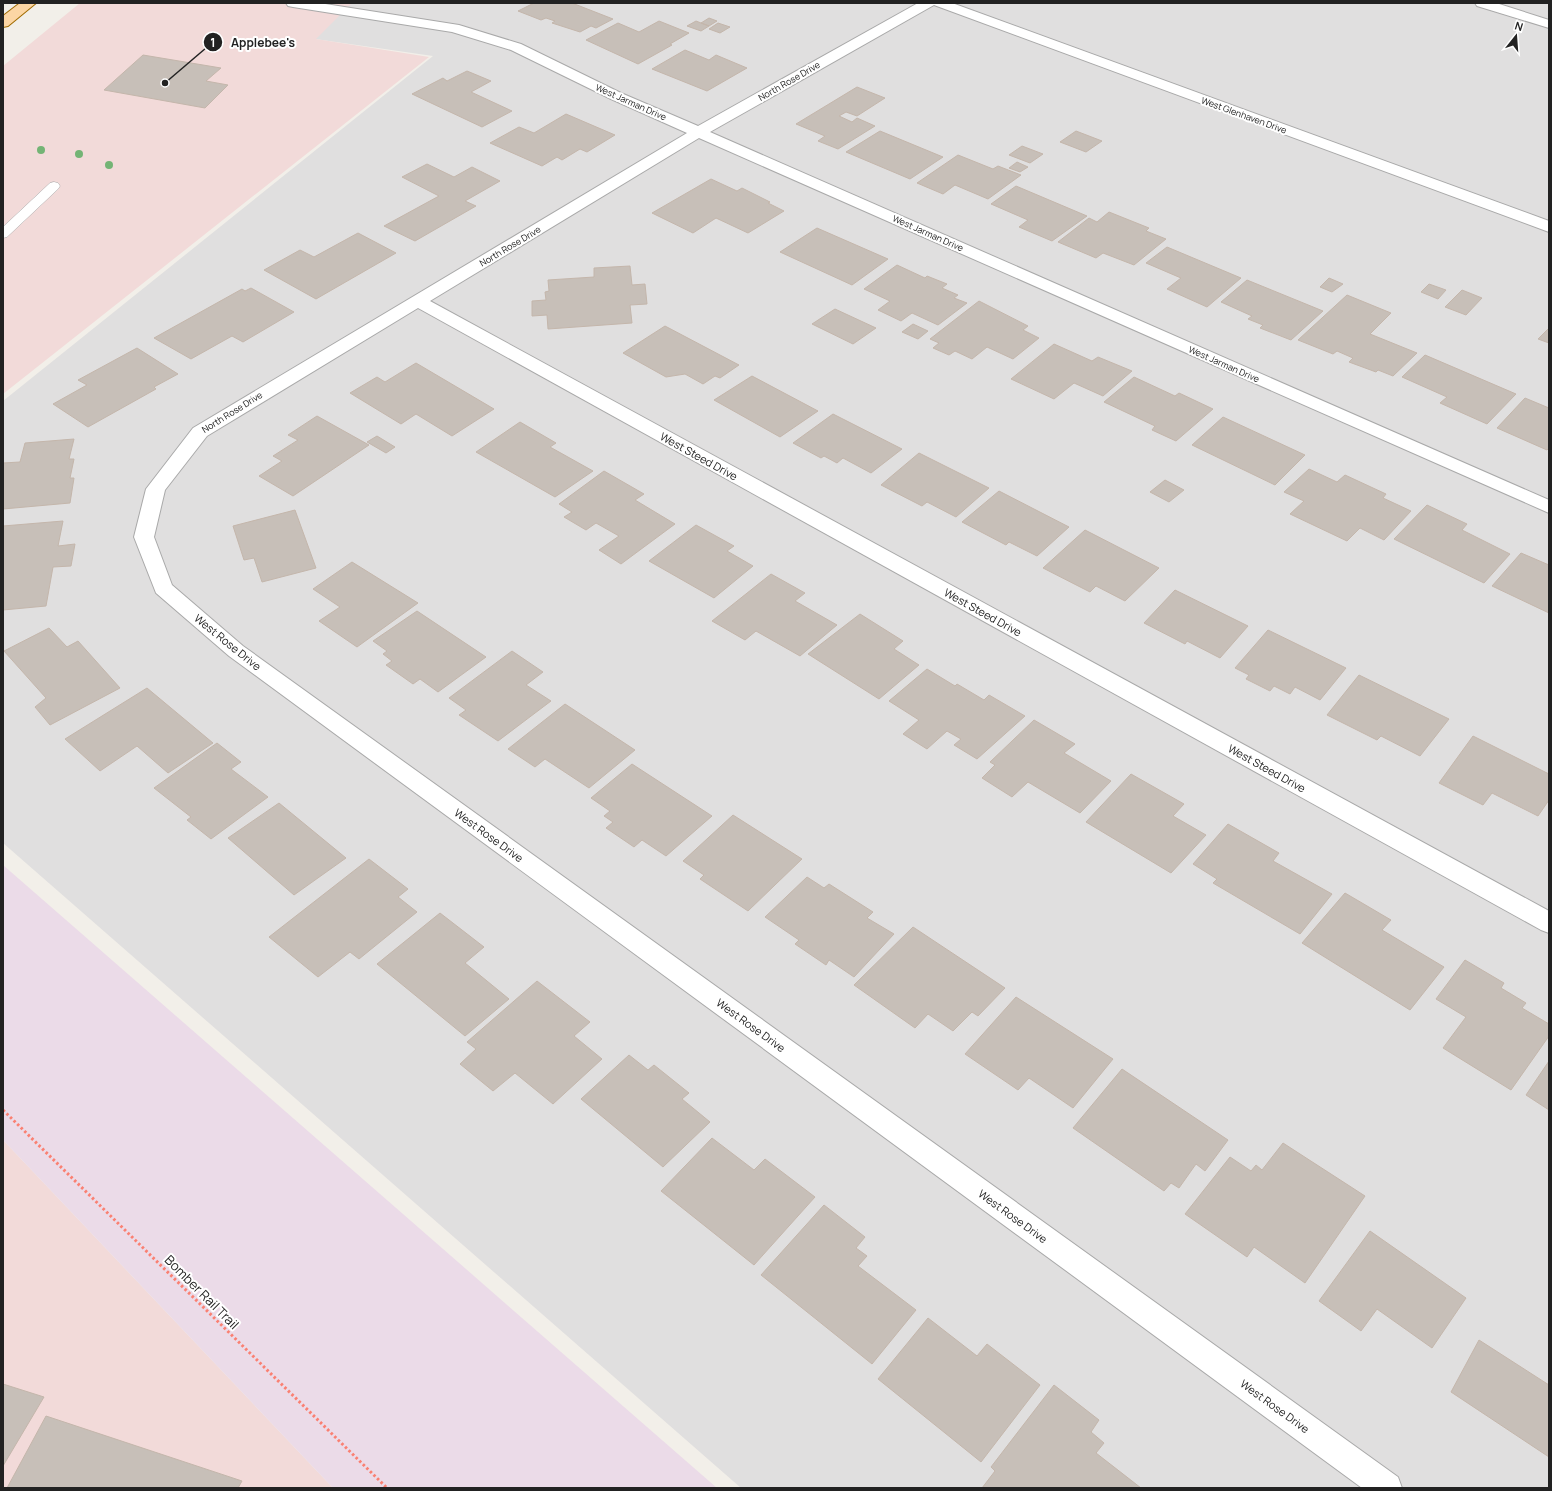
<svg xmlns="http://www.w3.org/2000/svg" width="1552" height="1491" font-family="Manrope,sans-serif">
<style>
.residential{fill:#e0dfdf}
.commercial{fill:#f2dad9}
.industrial{fill:#ebdbe8}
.building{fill:#c7bfb8;stroke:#c4b6ab}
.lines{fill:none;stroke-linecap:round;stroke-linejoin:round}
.lane-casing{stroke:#a9a9a9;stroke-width:1}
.street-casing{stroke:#a9a9a9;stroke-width:2}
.primary-casing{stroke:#a06b00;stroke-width:2}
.path{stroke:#fa8072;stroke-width:3;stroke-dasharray:2.5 2.5;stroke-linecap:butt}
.lane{fill:#fff;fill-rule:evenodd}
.street{fill:#fff;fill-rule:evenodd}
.primary{fill:#fcd6a4;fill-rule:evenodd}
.tree{fill:#74b475}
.labels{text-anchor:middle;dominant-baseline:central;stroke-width:4;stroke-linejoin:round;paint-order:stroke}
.far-street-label{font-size:9px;fill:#222;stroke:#fff}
.street-label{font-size:11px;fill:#222;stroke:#fff}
.near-street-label{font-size:13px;fill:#222;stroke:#fff}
.leader{fill:none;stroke:#222;stroke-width:1.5}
.callout-dot{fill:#222;stroke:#fff;stroke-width:1.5}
.mark-label{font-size:12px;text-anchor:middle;font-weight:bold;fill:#fff}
.callout-label{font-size:12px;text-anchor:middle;font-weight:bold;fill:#222;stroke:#fff;stroke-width:4;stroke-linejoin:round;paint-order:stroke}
</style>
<rect width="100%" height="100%" fill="#f2efe9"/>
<path class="residential" d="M351 3H1549V1488H741L3 843V401L433 56 315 39Z"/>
<path class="commercial" d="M80 3H352L316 39 429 57 3 394V66Z
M3 1140 333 1488H3Z"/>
<path class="industrial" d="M3 865 717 1488H333L3 1140Z"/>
<path class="building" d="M534 3H572L613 19 596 28 591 26 580 32 552 23 555 21 546 18 541 20 518 11Z
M709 18 717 21 709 26 701 23Z
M659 21 689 33 670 44 672 45 638 64 586 40 618 23 639 32Z
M696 21 701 23 709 26 701 31 687 26Z
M718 23 730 27 720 33 709 29Z
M685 50 709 60 716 55 747 68 707 91 652 69Z
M143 55 221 68 206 81 228 85 205 108 104 90Z
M467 71 491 81 471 92 512 111 482 127 412 94 443 78 447 81Z
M857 87 885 98 857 116 846 112 839 116 852 122 857 118 875 126 838 149 818 141 825 136 796 124Z
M566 114 615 135 587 152 580 149 562 160 557 157 542 166 490 143 519 127 534 133Z
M880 131 943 157 910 179 846 152Z
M1076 131 1102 141 1086 152 1060 142Z
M1022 146 1043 154 1030 163 1009 155Z
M958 155 993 169 998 166 1021 175 988 199 955 185 943 194 917 183Z
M1017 162 1028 167 1020 172 1009 168Z
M427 164 454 177 472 167 500 181 465 201 476 206 415 241 384 226 439 196 402 177Z
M711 179 737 191 742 188 770 202 768 203 784 211 748 233 716 218 693 233 652 213Z
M1016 186 1087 216 1052 241 1019 227 1028 220 991 204Z
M1109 212 1149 228 1146 231 1166 239 1134 265 1103 253 1096 258 1058 242 1089 218 1097 222Z
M817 228 888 259 852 285 780 252Z
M358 233 396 253 316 299 264 270 300 250 314 257Z
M1167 247 1241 278 1207 307 1167 289 1181 278 1146 263Z
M897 265 925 278 927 276 947 284 942 288 958 295 954 298 967 303 938 325 912 313 901 321 878 310 890 301 864 289Z
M630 266 632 285 645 284 647 304 630 305 632 323 548 329 547 315 532 316V301L546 300 545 292 549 291 548 280 594 277V268Z
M1329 278 1343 284 1332 292 1320 287Z
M1247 280 1323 311 1291 340 1260 328 1263 325 1248 319 1252 316 1221 302Z
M1429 284 1446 290 1438 299 1421 292Z
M251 288 294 312 243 342 232 336 191 359 154 338 242 289 245 291Z
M1462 290 1482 298 1466 315 1445 307Z
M1347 295 1391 313 1370 334 1417 353 1393 376 1378 370 1376 372 1349 362 1353 358 1337 351 1333 354 1298 340Z
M979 301 1028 326 1023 330 1039 338 1013 359 987 347 972 359 955 351 949 355 933 348 939 343 930 339Z
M835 309 876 328 853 344 812 324Z
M913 324 928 331 918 339 902 332Z
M665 326 739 365 720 378 715 376 703 384 685 374 666 377 623 353Z
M1549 328V343L1538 339Z
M1054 344 1092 361 1098 357 1132 371 1103 396 1074 383 1054 399 1011 379Z
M137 348 178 374 154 387 156 389 88 427 53 404 87 385 78 380Z
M1425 355 1516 394 1487 424 1440 403 1447 397 1402 377Z
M416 363 494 409 452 436 416 414 401 424 350 393 377 377 385 382Z
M752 376 818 411 780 437 714 400Z
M1134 377 1175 396 1179 393 1213 409 1176 441 1152 430 1155 426 1104 402Z
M1525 398 1549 408V448L1547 450 1497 428Z
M833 414 902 449 871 473 843 458 837 463 824 456 821 458 793 443Z
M317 416 369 445 293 496 259 476 282 461 273 456 298 440 288 435Z
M1223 417 1305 455 1275 485 1192 445Z
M520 422 556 443 550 447 593 471 555 497 476 452Z
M377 436 395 447 386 453 367 442Z
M74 439 69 459H74L70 478H74L70 503 3 509V463L20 462 25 443Z
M919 453 989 488 956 517 927 502 922 506 881 485Z
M1309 469 1337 482 1345 475 1386 494 1383 498 1411 511 1384 540 1360 528 1347 541 1290 514 1304 501 1284 492Z
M604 471 644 494 635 500 675 524 621 564 599 550 619 536 596 523 586 530 564 517 572 512 559 504Z
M1165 480 1184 490 1169 502 1150 492Z
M999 491 1069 527 1037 556 1009 542 1006 545 962 522Z
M1427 505 1467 524 1462 530 1510 554 1484 583 1394 539Z
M295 510 316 568 262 582 254 558 244 560 233 526Z
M63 521 58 546 75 544 71 566 53 567 46 606 3 610V526Z
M696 525 734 546 727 551 753 566 714 598 649 561Z
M1085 530 1159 568 1125 601 1096 586 1090 592 1043 568Z
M1521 553 1549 565V613L1492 586Z
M352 562 418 603 357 647 319 621 340 607 313 589Z
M771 574 805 593 795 601 837 625 800 656 756 631 745 640 712 621Z
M1175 590 1248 626 1220 658 1187 641 1185 644 1144 623Z
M417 611 486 657 438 692 420 679 413 684 386 665 392 661 383 654 387 651 373 641Z
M860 614 903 641 894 649 919 665 879 699 808 654Z
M49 628 67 647 78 641 120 688 50 725 35 707 46 698 4 651Z
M1268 630 1346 668 1320 700 1295 687 1290 694 1274 686 1270 691 1246 679 1249 675 1235 668Z
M512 651 543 672 526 685 551 701 498 741 459 715 466 710 449 698Z
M927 669 955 686 957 684 984 700 989 695 1025 716 977 759 954 745 961 739 947 731 927 749 903 734 919 720 889 701Z
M1359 675 1449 719 1420 756 1381 736 1377 740 1327 715Z
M147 688 213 743 168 773 137 746 100 771 65 739Z
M565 704 635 750 589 788 545 759 535 767 508 749Z
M1034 720 1075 744 1064 753 1111 781 1080 813 1028 782 1012 797 982 778 995 765 990 762Z
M1473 736 1549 774V800L1538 816 1492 793 1483 805 1439 783Z
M217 743 241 762 231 769 268 797 211 839 187 820 191 817 154 788Z
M632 764 712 816 666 856 642 840 634 847 606 828 613 822 604 816 610 811 591 798Z
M1131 774 1184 804 1173 816 1206 835 1171 873 1086 822Z
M279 803 346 858 294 895 228 838Z
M733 815 802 859 748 911 700 879 704 875 683 861Z
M1228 824 1279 853 1273 861 1332 894 1300 934 1213 883 1217 879 1193 864Z
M369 859 408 889 398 897 417 912 359 959 350 952 318 977 269 937Z
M807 877 824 888 829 884 873 912 867 918 894 934 854 977 829 960 826 965 795 944 799 940 765 917Z
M1345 893 1391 920 1382 930 1444 967 1410 1010 1302 943Z
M440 913 484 947 465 963 509 999 465 1036 377 964Z
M913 927 1005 988 978 1016 972 1012 953 1031 928 1014 915 1028 854 985Z
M1465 960 1504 983 1501 988 1526 1003 1522 1008 1549 1024V1036L1511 1090 1443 1048 1466 1017 1436 999Z
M537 981 590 1022 574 1036 602 1059 553 1104 515 1073 493 1091 460 1064 476 1049 467 1042Z
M1016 997 1113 1059 1073 1108 1029 1078 1018 1090 965 1054Z
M629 1055 648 1070 654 1065 689 1093 682 1099 710 1122 663 1167 581 1099Z
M1549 1061V1110L1526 1095Z
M1122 1069 1228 1140 1205 1171 1196 1164 1179 1188 1171 1183 1164 1191 1073 1128Z
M712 1138 754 1170 765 1159 815 1197 754 1265 661 1191Z
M1283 1143 1365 1196 1305 1283 1254 1247 1247 1257 1185 1214 1230 1157 1251 1171 1256 1165 1262 1170Z
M824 1205 865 1237 856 1248 867 1256 858 1266 916 1310 872 1364 761 1275Z
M1370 1231 1466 1298 1432 1348 1377 1309 1361 1331 1319 1301Z
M928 1318 977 1356 987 1344 1040 1385 981 1462 878 1379Z
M1479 1340 1549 1385V1457L1451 1392Z
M3 1384 44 1397 3 1466Z
M1054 1385 1099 1420 1091 1432 1104 1443 1096 1453 1141 1488H982L995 1471 991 1467Z
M46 1416 242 1481 238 1488H7Z"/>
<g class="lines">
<g class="lane-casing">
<path id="lane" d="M54 182 58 183 60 186 58 189 7 237 3 238V227L50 183Z"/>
</g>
<g class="street-casing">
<path id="street" d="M286 3H319L459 25 521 44 621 93 698 126 918 3H952L1549 221V232L934 5 710 132 1549 500V513L699 138 430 301 1549 911V933L1541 930 418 308 207 436 165 490 154 537 172 585 243 646 1398 1477 1402 1488H1362L229 656 156 593 134 537 146 489 193 428 687 133 611 99 511 50 452 32 293 7 288 6Z
M1475 3H1496L1549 20V28L1477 6Z"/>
</g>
<g class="primary-casing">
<path id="primary" d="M20 3H36L8 26 3 27V16Z"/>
</g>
<path class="path" d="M3 1110 387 1488"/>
<use href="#lane" class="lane"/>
<use href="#street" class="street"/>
<use href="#primary" class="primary"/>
</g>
<g class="tree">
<circle cx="41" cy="150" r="4"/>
<circle cx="79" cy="154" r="4"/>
<circle cx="109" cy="165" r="4"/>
</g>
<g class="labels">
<g class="far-street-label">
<text transform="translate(789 81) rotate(-30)">North Rose Drive</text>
<text transform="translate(631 102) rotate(24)">West Jarman Drive</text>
<text transform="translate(1244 115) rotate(20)">West Glenhaven Drive</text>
<text transform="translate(928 233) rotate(24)">West Jarman Drive</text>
<text transform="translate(510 246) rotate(-31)">North Rose Drive</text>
<text transform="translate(1224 364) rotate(24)">West Jarman Drive</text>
<text transform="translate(232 412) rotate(-32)">North Rose Drive</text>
</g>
<g class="street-label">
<text transform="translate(699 456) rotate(29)">West Steed Drive</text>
<text transform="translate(983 612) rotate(29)">West Steed Drive</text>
<text transform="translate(228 642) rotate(39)">West Rose Drive</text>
<text transform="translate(1267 768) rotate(29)">West Steed Drive</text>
<text transform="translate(489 835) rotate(36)">West Rose Drive</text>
<text transform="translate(751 1025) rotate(36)">West Rose Drive</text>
<text transform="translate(1013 1216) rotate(36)">West Rose Drive</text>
<text transform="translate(1275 1406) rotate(36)">West Rose Drive</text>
</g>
<g class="near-street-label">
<text transform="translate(202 1292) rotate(45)">Bomber Rail Trail</text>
</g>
</g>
<path class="leader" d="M165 83L213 42"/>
<g class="callout-dot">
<circle cx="165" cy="83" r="4"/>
<circle cx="213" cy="42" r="10"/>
</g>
<g class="mark-label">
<text x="213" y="47">1</text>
</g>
<g class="callout-label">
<text x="263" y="47">Applebee's</text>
</g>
<rect width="1552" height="1491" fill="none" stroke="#222222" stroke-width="8"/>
<g transform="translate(1516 36) rotate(17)" stroke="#ffffff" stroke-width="3" paint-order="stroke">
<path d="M0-3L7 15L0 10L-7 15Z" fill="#222222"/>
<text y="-6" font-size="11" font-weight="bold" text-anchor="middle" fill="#222222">N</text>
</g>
</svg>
